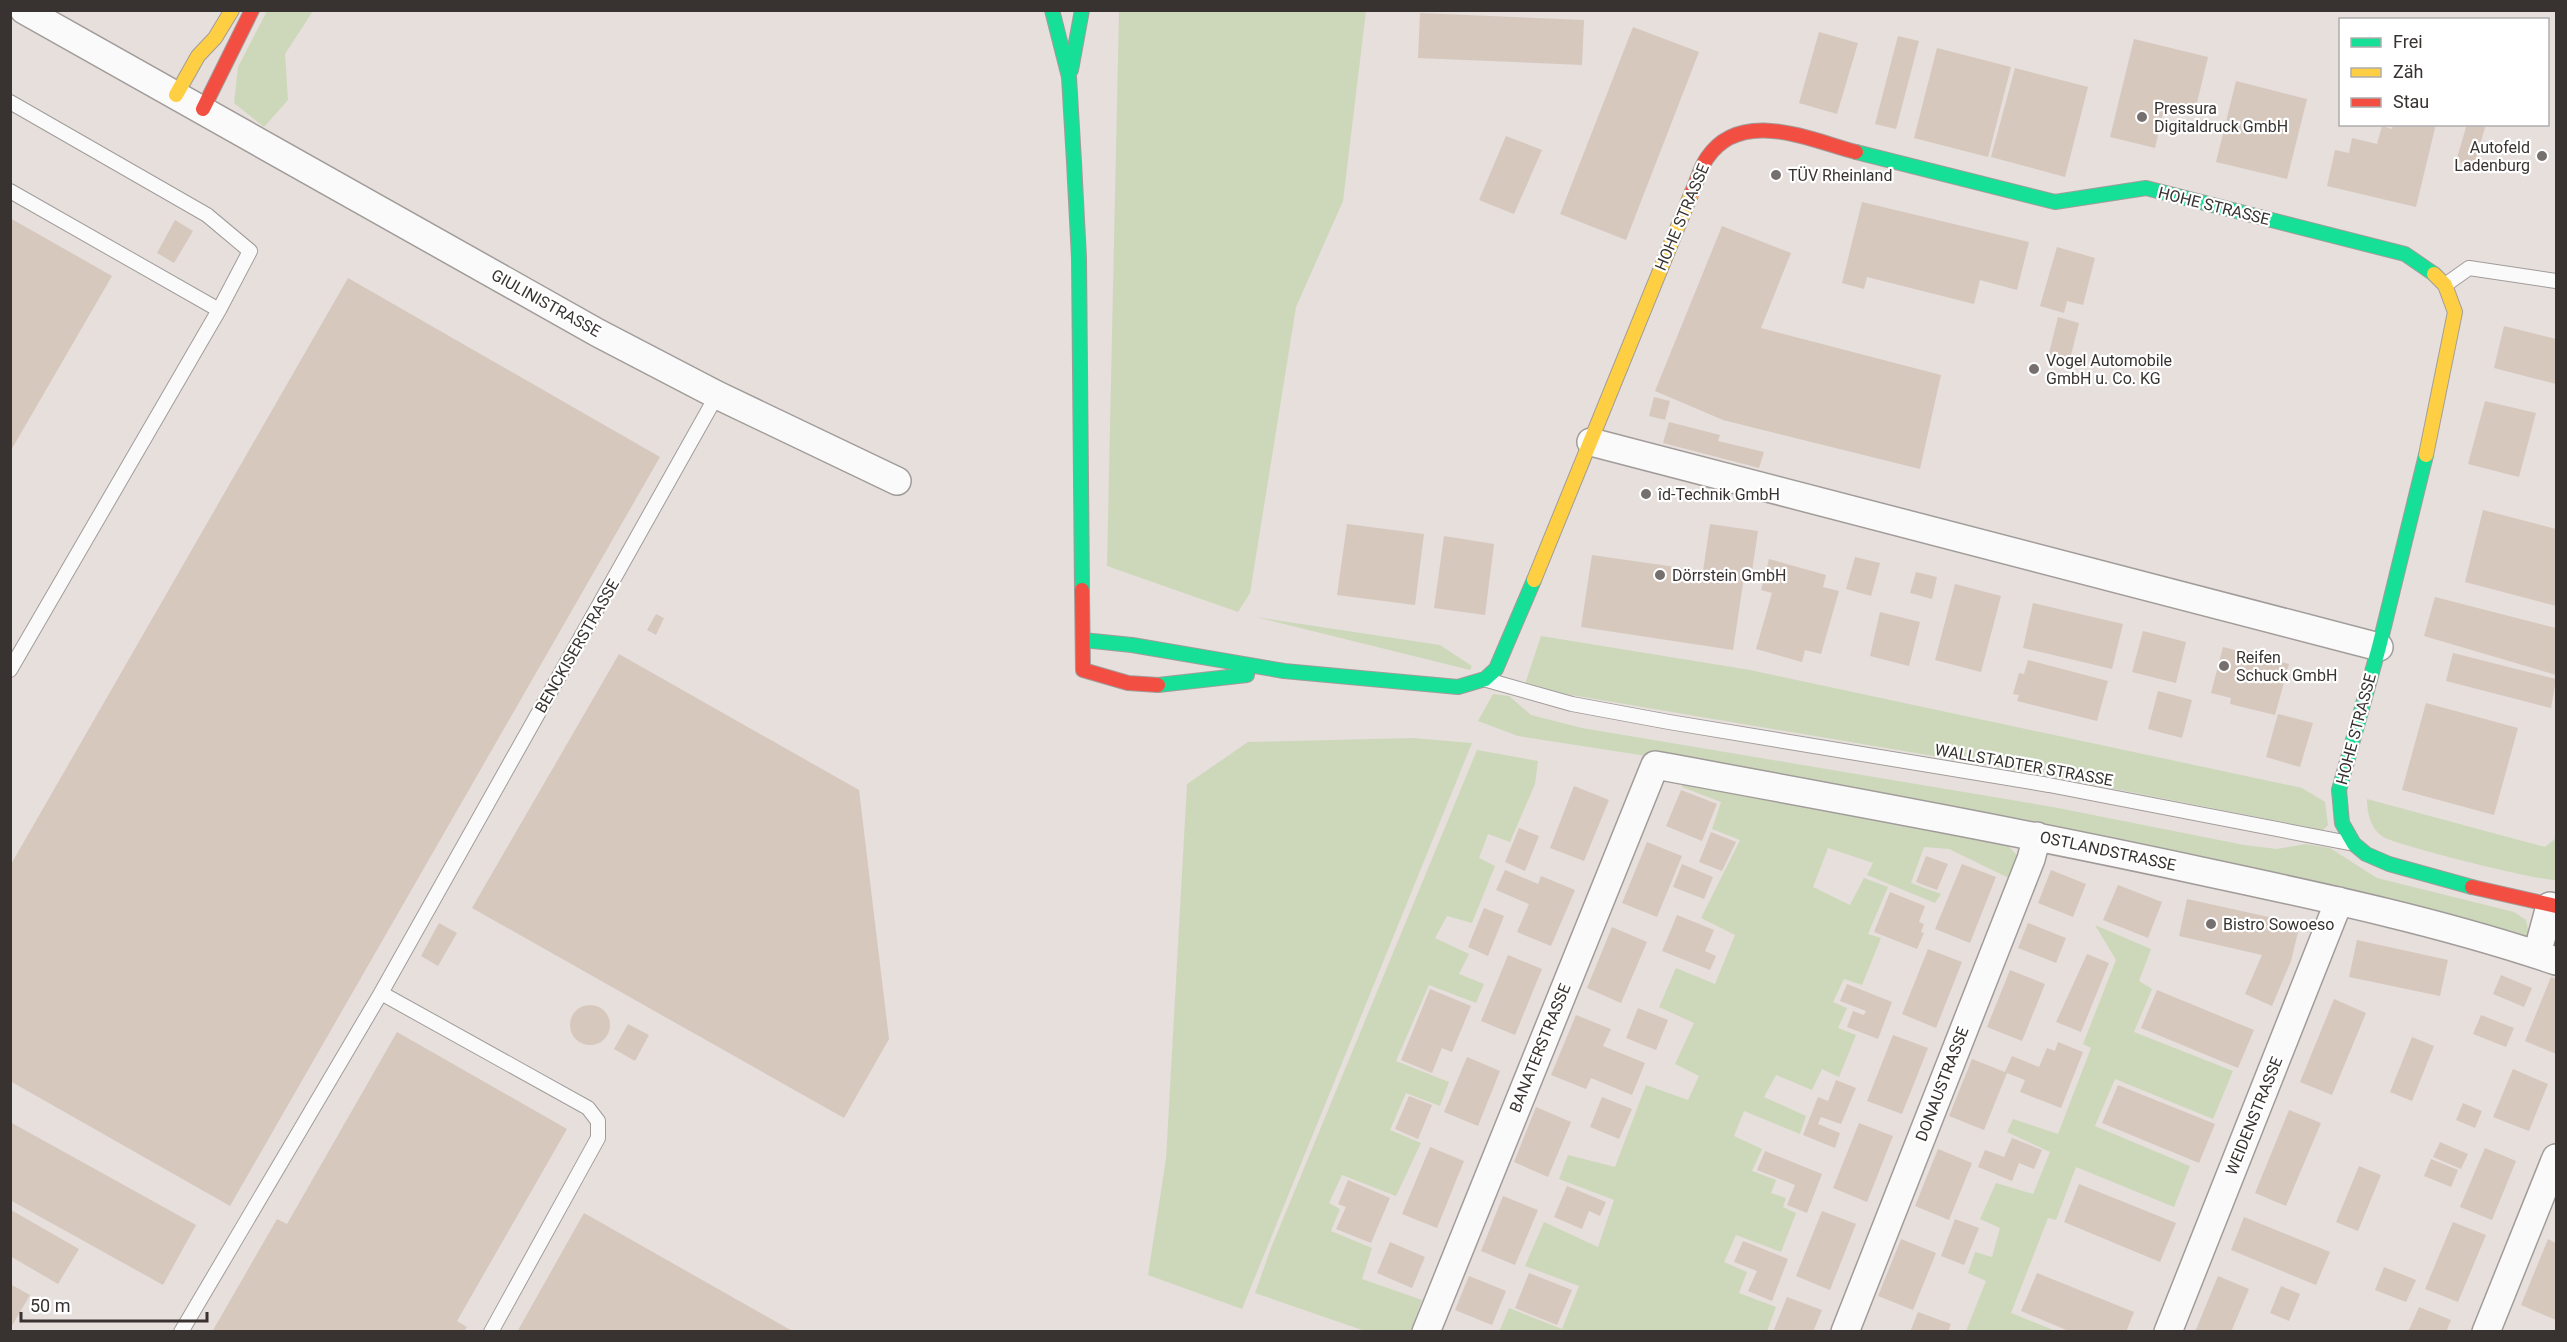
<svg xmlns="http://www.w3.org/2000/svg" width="2567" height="1342" font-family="Roboto,sans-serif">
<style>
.green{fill:#cdd8ba}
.building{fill:#d7c8be}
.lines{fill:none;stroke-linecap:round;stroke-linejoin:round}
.lane-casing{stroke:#a19c9a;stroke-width:16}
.street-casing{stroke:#a19c9a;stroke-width:30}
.fast-casing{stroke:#a19c9a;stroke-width:16}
.slow-casing{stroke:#a19c9a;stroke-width:16}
.jam-casing{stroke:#a19c9a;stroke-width:16}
.lane{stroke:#fbfafa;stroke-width:14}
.street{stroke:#fbfafa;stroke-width:27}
.fast{stroke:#16e098;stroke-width:14}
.slow{stroke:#ffcf43;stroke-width:14}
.jam{stroke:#f24e42;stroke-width:14}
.poi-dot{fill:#756f6d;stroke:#fff;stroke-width:2}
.labels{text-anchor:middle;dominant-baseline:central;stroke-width:4.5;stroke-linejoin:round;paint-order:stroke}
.poi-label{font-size:16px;fill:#383331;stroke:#fff;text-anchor:start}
.street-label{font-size:16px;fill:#383331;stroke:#fff}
</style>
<rect width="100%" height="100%" fill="#e6dfdc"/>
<path class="green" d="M267 11H313L285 54 288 100 264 127 234 103 238 67Z
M1119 11H1366L1343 201 1296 307 1250 593 1238 612 1107 566Z
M1256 617 1440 645 1472 666 1470 670Z
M1541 636 1750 670 2302 788 2325 802 2328 825 2323 830 2034 773 1524 687Z
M1493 694 1509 696 1531 715 1582 728 2053 807 2244 845 2277 849 2306 844 2330 848 2377 878 2514 912 2526 920 2529 934 2523 940 2011 818 1782 777 1518 736 1478 721Z
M1413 738 1472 743 1242 1309 1148 1275 1166 1159 1187 784 1248 742Z
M1477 750 1538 761 1535 784 1510 842 1488 834 1479 858 1495 866 1472 923 1447 916 1435 938 1469 954 1459 974 1484 984 1476 1003 1429 985 1396 1061 1449 1082 1440 1106 1406 1093 1390 1130 1421 1143 1396 1196 1342 1175 1329 1203 1340 1209 1331 1231 1372 1248 1362 1279 1422 1300 1411 1331H1365L1255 1293 1271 1248Z
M1684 781 2004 841 2021 860 2013 880 1949 849 1924 847 1911 883 1941 894 1935 903 1867 875 1873 863 1828 848 1813 887 1850 905 1864 878 1888 887 1868 934 1881 938 1862 985 1844 979 1833 1002 1847 1008 1838 1028 1856 1035 1839 1077 1822 1069 1812 1090 1776 1075 1764 1097 1806 1116 1800 1134 1744 1111 1734 1136 1762 1149 1752 1171 1776 1180 1771 1193 1786 1198 1783 1207 1796 1213 1781 1252 1736 1235 1724 1262 1747 1272 1739 1293 1776 1307 1767 1331 1499 1332 1509 1308 1562 1329 1579 1286 1525 1266 1544 1222 1598 1247 1614 1200 1559 1179 1568 1155 1615 1167 1646 1085 1688 1100 1699 1076 1675 1064 1694 1023 1659 1007 1676 968 1715 984 1735 935 1701 918 1740 840 1712 829 1721 802 1682 787Z
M2367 799 2545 847 2556 838V880C2544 882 2393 845 2382 836 2370 828 2367 812 2367 799Z
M2095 925 2151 949 2139 981 2152 989 2134 1032 2233 1071 2213 1119 2115 1079 2095 1126 2190 1166 2174 1207 2076 1167 2056 1220 2048 1218 2011 1313 2056 1331H1966L1986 1281 1968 1273 1975 1252 1992 1257 2000 1228 1980 1219 1996 1183 2033 1194 2050 1152 2007 1132 2013 1119 2058 1134 2091 1048 2083 1044 2116 960Z"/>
<path class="building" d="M1420 13 1584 20 1582 65 1418 58Z
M1633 27 1699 52 1626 240 1560 214Z
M1819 32 1858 43 1837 114 1799 103Z
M1898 36 1919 41 1896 129 1875 124Z
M2134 39 2208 57 2195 111 2165 104 2155 148 2110 137Z
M1937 48 2011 67 1988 157 1914 138Z
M2015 68 2088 87 2065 177 1991 157Z
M2236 81 2307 99 2287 179 2216 162Z
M2393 124H2436L2416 207 2327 186 2335 150 2349 153 2352 138 2377 144 2382 126 2392 129Z
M2467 124H2486L2474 166 2456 161Z
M1506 136 1542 150 1514 214 1479 200Z
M1862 202 2029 242 2017 290 1980 280 1974 304 1867 277 1864 289 1842 283Z
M10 218 112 276 10 452Z
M175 220 193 231 174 263 157 253Z
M1722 226 1791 253 1761 328 1941 375 1920 469 1723 420 1655 391Z
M2057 247 2095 258 2083 305 2067 301 2064 313 2040 306Z
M348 278 660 457 230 1206 10 1081V866Z
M2058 317 2079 323 2069 363 2048 357Z
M2504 326 2556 339V384L2494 368Z
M1654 397 1670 401 1665 420 1649 416Z
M2485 401 2536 413 2519 477 2468 464Z
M1669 422 1720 435 1718 441 1764 452 1759 468 1663 443Z
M2483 510 2556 529V606L2465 582Z
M1347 524 1424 534 1415 605 1337 595Z
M1710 524 1758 531 1751 578 1744 577 1733 650 1581 627 1592 555 1703 571Z
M1444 536 1494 544 1485 615 1434 608Z
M1855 557 1880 563 1871 596 1846 589Z
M1769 559 1826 575 1823 587 1839 591 1821 654 1805 650 1802 662 1756 649 1772 593 1761 590Z
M1916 572 1937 577 1932 599 1910 593Z
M1955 584 2001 596 1981 672 1935 660Z
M2435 597 2556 628V675L2424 636Z
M2033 603 2123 624 2112 669 2023 648Z
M1880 612 1920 622 1909 666 1870 656Z
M656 614 664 618 656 635 647 630Z
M2143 631 2186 642 2176 683 2132 672Z
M2223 647 2289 664 2275 715 2230 704 2231 698 2211 693Z
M2453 653 2556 679 2551 708 2446 681Z
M619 654 859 790 889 1039 844 1118 472 908Z
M2028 660 2108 681 2097 721 2017 701 2019 695 2013 694 2019 673 2024 674Z
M2158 691 2192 700 2182 738 2148 729Z
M2426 703 2518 728 2494 815 2402 790Z
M2278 714 2313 723 2300 767 2266 757Z
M1574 786 1609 800 1584 861 1550 848Z
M1681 790 1717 804 1702 841 1666 826Z
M1519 828 1539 836 1525 871 1505 862Z
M1711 832 1736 842 1722 871 1699 862Z
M1647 842 1682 856 1657 917 1622 903Z
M1926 856 1948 864 1937 890 1916 882Z
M1682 864 1713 877 1704 899 1673 887Z
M1962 864 1996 877 1970 943 1935 929Z
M1505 870 1538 884 1541 876 1575 890 1551 946 1517 932 1529 904 1496 890Z
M2051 870 2086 884 2073 917 2038 903Z
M2118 885 2162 902 2148 938 2103 920Z
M1890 892 1925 906 1919 922 1924 924 1921 932 1924 933 1917 949 1874 932Z
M2187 899 2300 924 2291 961 2272 1006 2245 994 2262 955 2179 936Z
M1484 908 1504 916 1488 956 1468 947Z
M1677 915 1714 930 1705 951 1716 956 1710 970 1662 951Z
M439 923 457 933 438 966 421 956Z
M2028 923 2066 938 2056 963 2018 948Z
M1612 927 1647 942 1621 1003 1587 988Z
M2357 940 2448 960 2440 996 2349 977Z
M1928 949 1962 962 1936 1028 1902 1014Z
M2087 954 2109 963 2081 1032 2056 1022Z
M1508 955 1542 969 1515 1035 1481 1021Z
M2010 970 2045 984 2022 1041 1987 1027Z
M2501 975 2532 988 2524 1007 2493 994Z
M2551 977 2556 979V1054L2525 1041Z
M1847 984 1892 1002 1878 1039 1847 1027 1853 1011 1864 1015 1866 1011 1840 1001Z
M1430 989 1471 1006 1452 1052 1442 1048 1432 1073 1401 1060Z
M2157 990 2254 1030 2238 1068 2141 1028Z
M2334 999 2366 1013 2332 1095 2300 1082Z
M570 1025a20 20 0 1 1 40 0a20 20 0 1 1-40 0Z
M1638 1008 1668 1020 1656 1050 1626 1038Z
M1576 1015 1611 1029 1603 1046 1645 1063 1632 1095 1591 1078 1586 1089 1551 1075Z
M2481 1015 2514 1028 2506 1047 2473 1034Z
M628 1024 649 1035 635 1061 614 1049Z
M397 1032 567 1129 457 1321 467 1327 464 1332H212L277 1219 287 1224Z
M1893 1035 1928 1048 1902 1114 1867 1101Z
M2412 1037 2434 1046 2412 1101 2390 1092Z
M2058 1042 2083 1052 2061 1108 2020 1092 2025 1080 2007 1073 1984 1130 1949 1116 1972 1059 2005 1072 2012 1056 2039 1067 2047 1048 2055 1051Z
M1467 1057 1500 1071 1478 1126 1444 1112Z
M2513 1069 2548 1084 2529 1131 2493 1117Z
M1836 1080 1856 1088 1841 1124 1821 1117 1818 1124 1840 1133 1835 1148 1803 1135 1818 1097 1828 1101Z
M2118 1085 2215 1124 2199 1163 2102 1123Z
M1409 1096 1432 1105 1418 1139 1395 1129Z
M1602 1097 1632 1109 1619 1139 1590 1127Z
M2463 1103 2482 1111 2475 1128 2456 1120Z
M1536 1107 1571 1122 1548 1177 1514 1162Z
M2289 1110 2321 1123 2286 1206 2255 1193Z
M10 1122 196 1225 163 1285 10 1200Z
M1859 1123 1893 1136 1867 1202 1833 1188Z
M2012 1138 2042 1150 2034 1169 2019 1163 2012 1181 1978 1167 1985 1150 2004 1157Z
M2440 1142 2468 1154 2461 1169 2433 1157Z
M1430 1147 1464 1161 1437 1228 1402 1214Z
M2485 1148 2516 1161 2492 1220 2460 1207Z
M1938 1149 1972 1163 1949 1220 1915 1206Z
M1765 1151 1822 1174 1807 1213 1787 1205 1795 1185 1757 1170Z
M2431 1159 2458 1170 2451 1187 2424 1176Z
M2359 1166 2381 1175 2358 1231 2336 1222Z
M1348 1180 1390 1198 1371 1243 1336 1229 1346 1207 1338 1204Z
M2079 1184 2176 1223 2160 1262 2064 1222Z
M1567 1186 1606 1202 1600 1216 1589 1211 1582 1229 1554 1217Z
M1503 1196 1538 1210 1515 1265 1481 1251Z
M11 1210 79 1249 58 1284 10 1256Z
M1822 1211 1856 1224 1830 1290 1796 1276Z
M584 1213 794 1332H517Z
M2244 1217 2330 1252 2316 1285 2231 1250Z
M1955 1219 1979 1228 1964 1265 1941 1256Z
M2453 1222 2486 1235 2458 1302 2425 1289Z
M1901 1239 1936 1253 1913 1310 1878 1296Z
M2548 1239 2556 1243V1320L2521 1305Z
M1743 1241 1788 1259 1772 1301 1748 1291 1757 1271 1734 1262Z
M1390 1242 1425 1257 1412 1288 1377 1273Z
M2384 1267 2416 1280 2406 1302 2375 1290Z
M1529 1273 1572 1290 1557 1325 1515 1308Z
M2037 1273 2134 1312 2126 1332H2071L2021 1311Z
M1469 1276 1506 1291 1492 1325 1455 1310Z
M2218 1276 2249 1289 2231 1332H2195Z
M10 1284 30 1295 10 1329Z
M2281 1286 2300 1294 2289 1321 2270 1313Z
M1787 1297 1822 1310 1813 1332H1773Z
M2419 1307 2451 1320 2446 1332H2408Z
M1918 1312 1951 1324 1948 1332H1910Z"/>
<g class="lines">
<g class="lane-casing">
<path id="lane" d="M10 102 207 215 250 251 219 310
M10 191 219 310 10 670
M2445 285 2469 268 2556 281
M1487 680 1572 704 1669 722 2049 785 2349 843
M181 1332 381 993
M491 1332 598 1138V1121L588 1108 381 993 717 395"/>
</g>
<g class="street-casing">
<path id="street" d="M24 10 598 333 717 395 897 481
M1591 442 2379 647
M2537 954 2550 906
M1426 1332 1655 765C1840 799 2026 833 2210 873 2327 898 2444 923 2556 961
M1845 1332 2031 859 2037 836
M2168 1332 2339 901
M2486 1332 2556 1158"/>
</g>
<g class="fast-casing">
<path id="fast" d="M1052 10 1069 77 1074 162 1079 258 1082 590
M1071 70 1082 10
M1856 152 2055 202 2146 188 2405 254 2434 274
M2426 455 2379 647 2339 790 2342 823 2354 844 2366 854 2389 864 2472 887
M1083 640 1132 645 1284 671 1458 687 1485 679 1496 669 1534 580
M1158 685 1247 675"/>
</g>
<g class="slow-casing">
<path id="slow" d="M176 95 198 56 215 38 232 10
M2426 455 2455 312 2445 285 2434 274
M1534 580 1692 192"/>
</g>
<g class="jam-casing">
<path id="jam" d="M203 109 252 10
M1692 192C1697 182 1700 168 1707 158 1741 107 1810 140 1856 152
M1082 590 1083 670 1128 683 1158 685
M2472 887 2556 906"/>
</g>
<use href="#lane" class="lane"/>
<use href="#street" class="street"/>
<use href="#fast" class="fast"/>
<use href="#slow" class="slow"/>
<use href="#jam" class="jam"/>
</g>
<g class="poi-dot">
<circle cx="2142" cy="117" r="6"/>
<circle cx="2542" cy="156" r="6"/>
<circle cx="1776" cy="175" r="6"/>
<circle cx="2034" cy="369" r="6"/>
<circle cx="1646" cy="494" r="6"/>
<circle cx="1660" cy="575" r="6"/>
<circle cx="2224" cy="666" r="6"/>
<circle cx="2211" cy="924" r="6"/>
</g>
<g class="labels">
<g class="poi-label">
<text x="2154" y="108">Pressura<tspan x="2154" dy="18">Digitaldruck GmbH</tspan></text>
<text x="2530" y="147" text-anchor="end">Autofeld<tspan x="2530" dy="18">Ladenburg</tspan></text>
<text x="1788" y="175">TÜV Rheinland</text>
<text x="2046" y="360">Vogel Automobile<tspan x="2046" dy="18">GmbH u. Co. KG</tspan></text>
<text x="1658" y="494">îd-Technik GmbH</text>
<text x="1672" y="575">Dörrstein GmbH</text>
<text x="2236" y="657">Reifen<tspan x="2236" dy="18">Schuck GmbH</tspan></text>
<text x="2223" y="924">Bistro Sowoeso</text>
</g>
<g class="street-label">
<text transform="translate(2214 206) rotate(14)">HOHE STRASSE</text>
<text transform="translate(1682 217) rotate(-67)">HOHE STRASSE</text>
<text transform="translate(546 303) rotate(29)">GIULINISTRASSE</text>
<text transform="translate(577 646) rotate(-60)">BENCKISERSTRASSE</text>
<text transform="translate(2356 729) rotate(-75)">HOHE STRASSE</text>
<text transform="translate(2024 765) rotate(10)">WALLSTADTER STRASSE</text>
<text transform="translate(2108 851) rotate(12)">OSTLANDSTRASSE</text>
<text transform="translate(1540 1048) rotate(-68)">BANATERSTRASSE</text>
<text transform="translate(1942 1084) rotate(-69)">DONAUSTRASSE</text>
<text transform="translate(2254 1116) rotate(-68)">WEIDENSTRASSE</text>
</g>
</g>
<rect width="2567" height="1342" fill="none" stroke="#383331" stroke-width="24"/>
<rect x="2339" y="18" width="210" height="108" fill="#ffffff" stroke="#afadad" stroke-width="1.5"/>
<rect x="2351" y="38" width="30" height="9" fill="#16e098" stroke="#afadad" stroke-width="1.5"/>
<text x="2393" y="48" font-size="18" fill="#383331">Frei</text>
<rect x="2351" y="68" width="30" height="9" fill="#ffcf43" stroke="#afadad" stroke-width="1.5"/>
<text x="2393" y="78" font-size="18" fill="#383331">Zäh</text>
<rect x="2351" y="98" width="30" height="9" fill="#f24e42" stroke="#afadad" stroke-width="1.5"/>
<text x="2393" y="108" font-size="18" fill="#383331">Stau</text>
<path d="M21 1312v9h186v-9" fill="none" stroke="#383331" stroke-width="3"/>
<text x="30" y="1312" font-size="18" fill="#383331" stroke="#ffffff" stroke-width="4.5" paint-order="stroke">50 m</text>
</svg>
